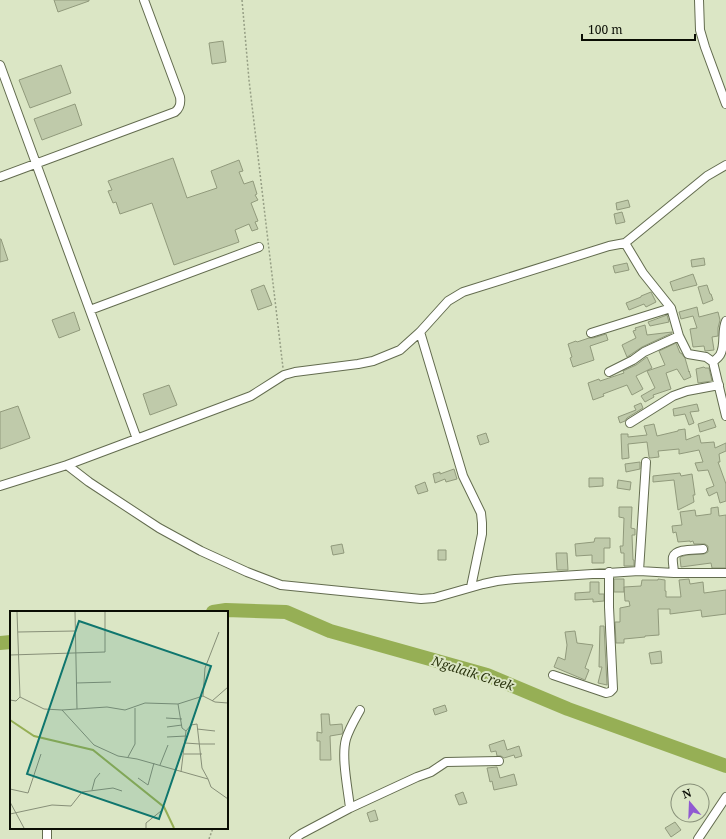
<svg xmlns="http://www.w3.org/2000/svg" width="726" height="839" font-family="'Noto Serif',serif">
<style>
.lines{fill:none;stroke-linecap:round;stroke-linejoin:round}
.river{stroke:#96af55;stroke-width:14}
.building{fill:#bfcaaa;stroke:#919a7c}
.minor-casing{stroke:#636c4f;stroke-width:10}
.path{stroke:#969f85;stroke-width:1.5;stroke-dasharray:2 2;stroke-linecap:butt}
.minor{stroke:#fff;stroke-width:8}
.labels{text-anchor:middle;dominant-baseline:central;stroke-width:4;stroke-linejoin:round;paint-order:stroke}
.water-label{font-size:13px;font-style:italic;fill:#2c3610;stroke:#dbe6c5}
.inset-river{fill:none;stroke:#96af55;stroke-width:2}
.inset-road{fill:none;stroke:#878f78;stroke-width:1}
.view{fill:#0f766e;fill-opacity:0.15;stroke:#0f766e;stroke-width:2}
.inset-edge{fill:none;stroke:#0a0d04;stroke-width:2}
</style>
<rect width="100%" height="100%" fill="#dbe6c5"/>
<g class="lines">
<path class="river" d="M213 612 226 610 286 612 330 631 487 675 568 709 726 766
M0 643 11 642"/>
</g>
<path class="building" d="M54 0H89V1L58 12Z
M223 41 226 62 212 64 209 43Z
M61 65 71 93 30 108 19 80Z
M75 104 82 125 42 140 34 119Z
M173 158 187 198 217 188 211 171 239 160 243 171 239 172 244 184 253 181 257 194 255 195 258 200 251 203 258 221 255 222 258 229 252 231 249 224 235 230 239 242 174 265 152 203 120 214 116 202 113 203 108 191 112 190 108 181Z
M628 200 630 207 617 210 616 203Z
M622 212 625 222 616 224 614 214Z
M0 239H1L8 260 0 262Z
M704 258 705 265 692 267 691 260Z
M627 263 629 270 615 273 613 266Z
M693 274 697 285 673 291 670 282Z
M264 285 272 305 258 310 251 290Z
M707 285 710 294H711L713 300 703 304 698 287Z
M651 292 656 302 646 307 644 304 629 310 626 303 641 297V296Z
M697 307 699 317 718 312 720 320 718 328V336L712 337 714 350 705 351 704 346 693 347 690 329 697 328 693 316 681 319 679 312Z
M74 312 80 330 59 338 52 320Z
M667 315 669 322 650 326 648 322Z
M645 325 647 335 672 332V333L642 347 627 357 622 345 636 338 633 331 636 330 635 328Z
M606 334 608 340 590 346 594 360 573 367 570 358 572 357 568 344 576 341 577 342 589 338H593Z
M676 343 680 353H681L685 358 689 372V371L691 377 684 380 677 369 666 373 671 389 653 395 654 397 645 402 641 396 655 388 647 371 665 365 659 351Z
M647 357 652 368 636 376 643 389 632 395 627 385 603 394 604 396 593 400 588 383 599 379 600 381 624 373 623 371 636 365Z
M704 367 705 368H709L712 381 698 383 696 369Z
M169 385 177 405 150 415 143 394Z
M641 403 643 408 627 418 625 421 620 423 618 417 636 410 634 406Z
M697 404 699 411 690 412 694 423 689 425 685 414 674 416 673 409Z
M18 406 30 438 0 449V412Z
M713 419 716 427 700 432 698 424Z
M654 424 657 436 678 431V430L685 429 686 440 699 435 701 443 714 442 715 448 726 443V451L719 454 720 462H718L726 484V501L720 503 717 492 709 496 706 489 714 486 708 470 698 471 695 463 703 462 699 450 679 454V449L658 451 659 457 650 458 649 457 647 442 628 444 629 458 622 459 621 434H628V437L647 435 644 426Z
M486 433 489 442 480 445 477 436Z
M640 462V469L626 472 625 464Z
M454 469 457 479 446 482 445 479 435 483 433 474 440 472V474Z
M680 473 681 476 692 474 695 495H693L694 502 678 510 674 480 653 482V476Z
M589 478H603V486L589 487Z
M618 480 631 482 630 490 617 488Z
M425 482 428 491 418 494 415 486Z
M619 507H632L631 528 635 529V535H632L633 560H634V566H624V553H621L620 546H623L624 518 619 517Z
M718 507 719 516 726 515V568H712L711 563 681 567 680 558V557L687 555 704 554 708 552V546L705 544H694L693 541 690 542V541L678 542 676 532 673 533 672 526 682 525 680 512 695 510 696 516 711 514V508Z
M595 538H610V548H604V563H592V555L576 556 575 544 594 542Z
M342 544 344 553 333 555 331 546Z
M438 550H446V560H438Z
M556 553H567L568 570H557Z
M614 579H624V592H614Z
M658 579 665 580V591H666V597H681L679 580 689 579 690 584 703 582 704 593 726 590V614L702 617 701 610 670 614V609H658L659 635 645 636V637L624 639V643H616L615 622H620V608L630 606 629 601H625L624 587 641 586 642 580H658Z
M590 582H599V594H604V601L593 602V599L575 600V593L590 592Z
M600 626H604L607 685 598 683 602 667H599Z
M575 631 577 643 593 645 585 668 589 670 585 680 554 667 558 657 565 660 567 645 565 632Z
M661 651 662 663 651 664 649 653Z
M445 705 447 711 435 715 433 709Z
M321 714H329L330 725 342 724 343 732 342 734 330 736 331 760H320V741H317V732L322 733Z
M504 740 507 750 519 746 522 756 515 758 514 755 504 758 501 756H497L496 751 491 752 489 745Z
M497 767 500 778 514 774 517 785 494 790 492 781 490 782 487 768Z
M463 792 467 803 459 805 455 795Z
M375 810 378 820 370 822 367 813Z
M675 822 681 830 671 837 665 828Z"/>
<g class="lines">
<g class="minor-casing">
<path id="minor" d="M699 0 700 30 705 47 726 104
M0 65 137 439
M0 177 175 112C180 108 181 104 180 97L144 0
M625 243 707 176 726 165
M90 310 259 247
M420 332 463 476 481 513 482 523V534L471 587
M591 333 671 308
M713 362C715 360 718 358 720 355 726 345 721 331 726 321
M609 372 633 360 644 352 679 336
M630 423 673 396 687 391 719 385
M67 465 251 396 284 375 295 372 358 364 373 361 400 350 420 332 448 301 463 292 609 246 625 243 643 273 671 308 679 336 688 354 706 357 713 362 726 416
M0 486 67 465 89 482 159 528 201 551 247 572 281 585 421 599 434 598 483 584 497 581 515 579 639 571 674 573H726
M639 571 646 462
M674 573C674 568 672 561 673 557 676 548 695 550 703 549
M553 675 606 693 610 692 613 689 609 607V572
M350 808C348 789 341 757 346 739 349 729 355 719 360 710
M47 828V839
M294 839 301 834 350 808 417 777 431 772 446 762 499 761
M698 839 726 797"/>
</g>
<path class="path" d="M242 0 249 80 283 368
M209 839 213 828"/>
<use href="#minor" class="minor"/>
</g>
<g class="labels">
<g class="water-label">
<text transform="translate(473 673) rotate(18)">Ngalaik Creek</text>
</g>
</g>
<g transform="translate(10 611)">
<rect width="218" height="218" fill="#dbe6c5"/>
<path class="inset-river" d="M0 109 24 125 83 139 154 196 164 217"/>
<path class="inset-road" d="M7 1 10 86M65 1 67 98M8 21 65 20M0 44 95 41V1M66 72 101 71M193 85 195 57 209 21M0 89 6 90 10 86 34 98 52 99 84 134 108 145 127 148 198 168 201 176 218 188M202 90 218 76M168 93 193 85 205 91 218 92M52 99 97 96 115 99 135 92 168 93 172 117 176 120 171 161M156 107 172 108M157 116 172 114M187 118 205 120M176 120 181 114 187 113 192 157 198 168M157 126 176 125M175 132 190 133M190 133H205M174 143H192M118 146 125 133V97M150 154 158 134M128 167 138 174 144 152M0 178 18 182 31 143M82 179 85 168 90 162M0 191 14 217M0 203 42 194 61 195 72 181 103 177 112 180M136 217V212L151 200"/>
<path class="view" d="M69 10 201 55 149 208 17 163Z"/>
<rect width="218" height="218" class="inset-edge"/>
</g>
<g transform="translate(690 803) rotate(341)"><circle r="19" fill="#dbe6c5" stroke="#878f78"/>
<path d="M0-3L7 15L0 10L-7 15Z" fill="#9059d1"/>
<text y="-6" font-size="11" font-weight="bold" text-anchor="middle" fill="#0a0d04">N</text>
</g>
<path d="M582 34v6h113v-6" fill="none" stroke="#0a0d04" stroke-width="2"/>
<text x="588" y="34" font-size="12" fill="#0a0d04" stroke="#dbe6c5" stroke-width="3" paint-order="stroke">100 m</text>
</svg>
